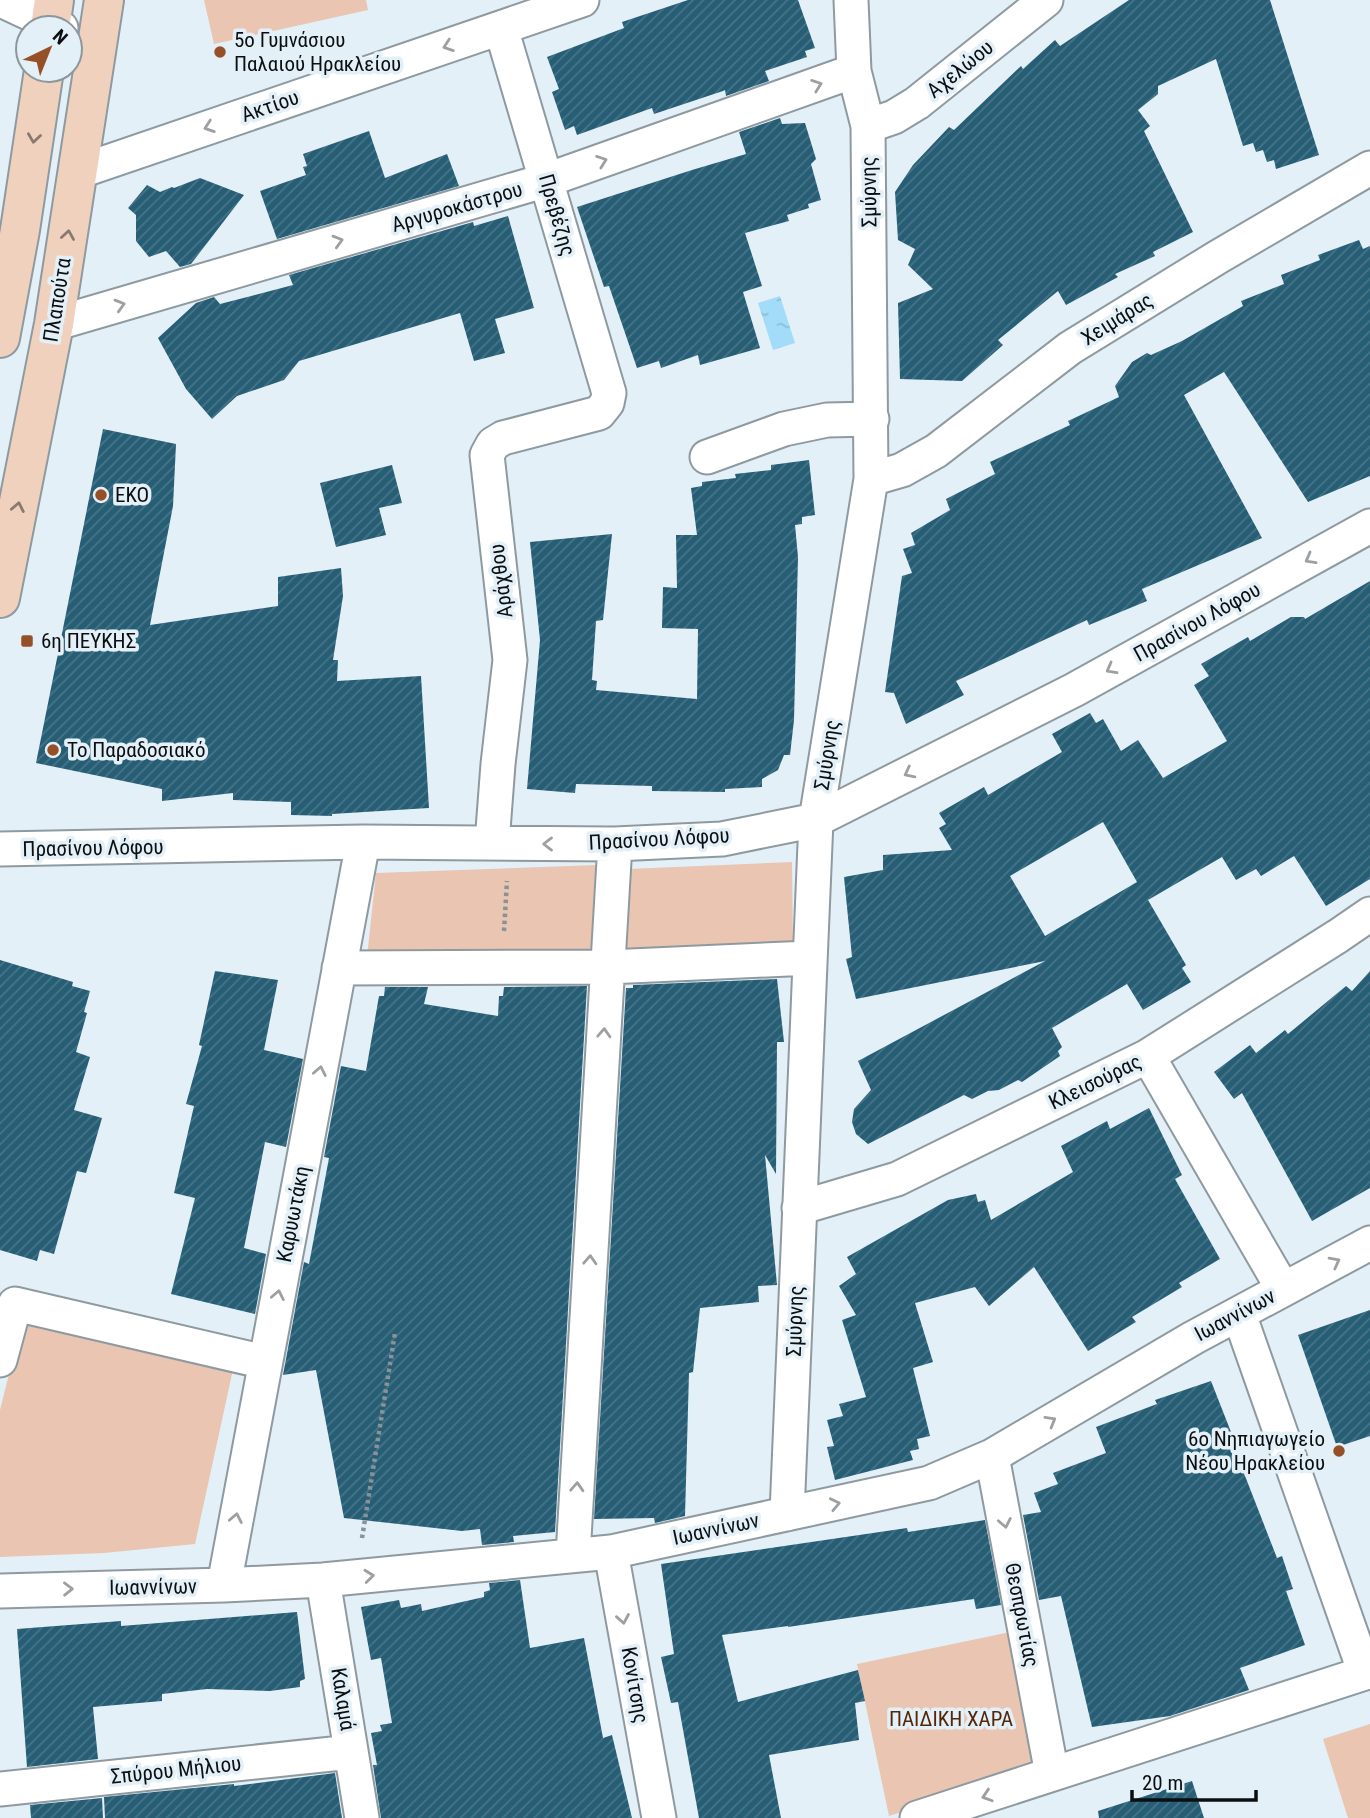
<svg xmlns="http://www.w3.org/2000/svg" width="1370" height="1818" font-family="'Roboto Condensed',sans-serif">
<style>
.park{fill:#eac5b2}
.water{fill:url(#water-ripples)}
.building{fill:url(#building-hatch);fill-rule:evenodd}
.lines{fill:none;stroke-linecap:round;stroke-linejoin:round}
.street-casing{stroke:#8e9aa0;stroke-width:37}
.secondary-casing{stroke:#8e9aa0;stroke-width:42}
.path{stroke:#899297;stroke-width:4.5;stroke-dasharray:3.5 3.5;stroke-linecap:butt}
.street{stroke:#fff;stroke-width:33}
.secondary{stroke:#f0d1be;stroke-width:38}
.oneway{stroke:#9d9fa0}
.oneway2{stroke:#897a70}
.poi-dot{fill:#965028;stroke:#e3f0f7;stroke-width:2.5}
.labels{text-anchor:middle;dominant-baseline:central;stroke-width:7;stroke-linejoin:round;paint-order:stroke}
.poi-label{font-size:21px;fill:#0b0f11;stroke:#e3f0f7;text-anchor:start}
.street-label{font-size:21px;fill:#0b0f11;stroke:#e3f0f7}
.park-label{font-size:21px;fill:#552608;stroke:#e3f0f7}
</style>
<defs>
<pattern id="water-ripples" width="26" height="14" patternUnits="userSpaceOnUse" patternTransform="scale(1.75)"><rect width="26" height="14" fill="#a3dcf9"/><path d="M2 4q2-2 4 0t4 0M15 11q2-2 4 0t4 0" fill="none" stroke="#8bbcd4"/></pattern>
<pattern id="building-hatch" width="6" height="6" patternUnits="userSpaceOnUse" patternTransform="scale(1.75)"><rect width="6" height="6" fill="#265e76"/><path d="M-1 1l2-2M0 6l6-6M5 7l2-2" fill="none" stroke="#4a7486"/></pattern>
</defs>
<rect width="100%" height="100%" fill="#e3f0f7"/>
<path class="park" d="M204 0H366L368 10 214 44Z
M792 862 793 946 625 951 628 869Z
M597 865 594 952 367 957 376 873Z
M23 1318 234 1365 195 1544 104 1553 0 1557V1410Z
M1015 1631 1043 1766 889 1816 857 1664Z
M1370 1724V1818H1348L1323 1739Z"/>
<path class="water" d="M780 296 795 343 773 350 758 303Z"/>
<path class="building" d="M688 0H798L815 48 805 51 807 57 765 71 769 81 726 96 725 90 723 91 654 114 652 108 577 135 574 126 565 130 552 92 559 89 547 57 624 28 622 22Z
M1129 0H1270L1319 155 1276 169 1274 160 1267 162 1263 150 1256 152 1253 143 1243 146 1216 59 1158 86V94L1138 110 1150 126 1144 131 1193 232 1153 252 1155 256 1115 274 1118 277 1066 305 1058 291 998 340 1003 345 962 381 900 379 898 303 933 289 908 265 915 249 898 240 895 192 913 165 949 127 954 130 1021 66 1023 69 1055 40 1060 46Z
M780 118 782 124 805 123 816 159 811 164 821 200 808 204 809 208 787 215 789 221 745 233 762 286 743 292 760 348 700 365 698 355 661 368 659 361 637 368 609 286 604 287 577 207 692 170 746 154 739 132Z
M369 131 385 178 447 154 459 186 277 239 260 191 306 175 303 167 307 166 303 154Z
M200 178 244 195 191 264 180 267 166 251 149 257 136 241V215L128 208 147 185 160 192 172 187 174 188Z
M508 216 534 308 495 319 505 353 474 361 460 313 299 361 284 380 237 396 212 419 186 389 158 338 196 303 214 297 220 304 293 285 289 275 473 222 474 226Z
M1359 240 1363 249 1370 246V476L1308 502 1224 372 1184 395 1262 538 1142 589 1147 601 1089 625 1087 620 956 681 964 695 906 724 894 693 885 692 902 576 912 573 903 549 915 545 911 533 950 510 946 499 995 474 990 462 1070 425 1068 421 1119 397 1115 386 1132 362 1147 353 1151 355 1182 341 1243 306 1241 301 1284 284 1281 275 1320 260 1318 255Z
M103 429 176 444 173 506 150 625 278 606V577L341 568 343 596 333 660H338L337 681 421 676 429 808 332 814V816L291 815V802L233 800V793L162 801V789L36 763Z
M809 460 815 515 802 517V524L795 525 798 557 794 720 790 755H784L778 770 762 779V787L725 789V792L652 791V786L576 784 575 793 527 789 540 640 530 542 612 534 603 620 596 621 592 680 597 681 596 690 697 699 698 629 662 628 663 587 677 588 676 535H697L691 488 702 486V482L736 478 735 474 771 470V465Z
M392 465 402 503 379 508 386 535 336 547 320 483Z
M1370 581V879L1326 906 1294 856 1261 876 1256 869 1236 880 1222 857 1148 900 1186 965 1182 968 1191 982 1143 1010 1127 984 1052 1028 1062 1047 1058 1051 1060 1056 1022 1082 1018 1080 999 1090 988 1091 972 1099 964 1095 868 1144 856 1134 852 1122 854 1109 871 1090 858 1061 1045 961 856 999 846 959 852 957 844 877 883 870V855L952 850 939 828 946 824 939 813 984 787 988 795 1062 752 1052 734 1090 713 1096 723 1103 719 1121 751 1138 740 1163 778 1227 741 1194 685 1209 676 1201 664 1248 637 1250 641 1291 617H1304L1305 619ZM1103 822 1137 882 1045 936 1010 876Z
M0 960 73 982 72 986 90 991 84 1012 87 1013 76 1052 90 1057 74 1110 102 1118 86 1173 77 1171 54 1254 40 1250 37 1261 0 1250Z
M215 971 278 980 264 1050 303 1059 286 1147 265 1142 244 1248 266 1254 255 1314 171 1294 195 1198 174 1193 194 1106 186 1104 202 1046 199 1045Z
M1370 971V1188L1312 1221 1242 1093 1234 1099 1214 1072 1250 1045 1256 1053 1285 1030 1288 1034 1346 986 1352 991Z
M777 979 784 1042H777L776 1174 765 1155 777 1285 758 1286 759 1302 700 1308 693 1372 689 1373 685 1516 655 1523 654 1518 594 1519 626 988H633V985Z
M587 986 555 1532 513 1536 514 1542 482 1545 480 1529 462 1531 344 1518 316 1370 283 1375 304 1262 309 1264 329 1158 324 1157 341 1066 366 1071 379 996H384L385 987H428L424 1004 498 1016 499 996H503L504 987Z
M1149 1108 1182 1175 1175 1179 1220 1259 1179 1283 1182 1287 1132 1317 1136 1322 1088 1351 1034 1267 989 1306 975 1287 915 1303 933 1362 913 1368 930 1436 917 1439 919 1449 910 1451 913 1460 835 1480 827 1447 834 1446 827 1420 843 1416 839 1404 866 1397 842 1320 856 1315 839 1286 856 1274 847 1257 948 1200 976 1194 978 1202 985 1200 991 1220 1073 1172 1061 1146 1107 1121 1110 1129Z
M1370 1310V1436L1337 1447 1298 1335Z
M1211 1381 1231 1432 1229 1433 1240 1463 1277 1558 1282 1556 1293 1589 1286 1591 1305 1645 1240 1668 1249 1690 1170 1716 1092 1727 1061 1596 1039 1600 1023 1515 1041 1512 1034 1493 1058 1484 1053 1473 1106 1453 1096 1427 1157 1404 1155 1400Z
M985 1520 1001 1605 976 1609 974 1599 788 1627V1626L722 1635 738 1702 858 1670 865 1701 855 1703 859 1740 769 1755 781 1818H699L678 1702 671 1703 661 1657 674 1654 661 1564 907 1528 908 1532Z
M520 1580 530 1648 584 1638 603 1738 612 1735 632 1818H381L373 1765H377L371 1733 382 1731 380 1725 392 1723 381 1658 371 1660 361 1607 399 1600 401 1608 421 1604 422 1611 484 1597V1592L490 1590 489 1583Z
M297 1612 305 1679 300 1681V1687L270 1691 207 1689 162 1694V1701L93 1707 98 1759 27 1767 17 1629 121 1621V1626Z
M335 1773 342 1818H105L104 1797 234 1784V1786Z
M1192 1781 1204 1818H1099L1098 1811Z
M102 1798 103 1818H31L30 1805Z"/>
<g class="lines">
<g class="street-casing">
<path id="street" d="M1 0 61 28
M868 126 894 117 917 103 1046 0
M78 172 582 0
M54 324 547 180 854 71
M707 457 784 429 827 420 872 419
M871 479 902 470 936 451 1070 348 1218 257 1370 168
M492 843 498 764 510 660 487 455 493 444 503 438 599 413 607 403 609 393 501 28
M0 849 363 842 615 844 722 839 816 820 1074 690 1370 526
M339 968 608 967 810 958
M1148 1056 1283 1289
M799 1208 897 1179 1148 1056 1338 936 1370 914
M0 1360 15 1304 265 1362
M992 1456 1052 1774
M787 1514 816 820 871 479 868 126 854 71 851 0
M611 1552 659 1818
M573 1555 615 844
M323 1580 362 1818
M224 1585 363 842
M0 1591 224 1585 323 1580 611 1552 929 1483 992 1456 1193 1338 1370 1243
M0 1789 351 1752
M917 1818 1365 1673 1239 1314"/>
</g>
<g class="secondary-casing">
<path id="secondary" d="M50 28 54 0
M0 338 20 230 44 70
M0 598 54 324 104 0"/>
</g>
<path class="path" d="M504 931 507 881
M362 1538 395 1333"/>
<use href="#street" class="street"/>
<use href="#secondary" class="secondary"/>
</g>
<defs><path id="oneway-chevron" d="M-2-3.5L2.5 0L-2 3.5" fill="none" stroke-width="1.6" stroke-linecap="round" stroke-linejoin="round" transform="scale(1.75)"/></defs>
<g class="oneway">
<use href="#oneway-chevron" transform="translate(448 46) rotate(161)"/>
<use href="#oneway-chevron" transform="translate(817 85) rotate(-20)"/>
<use href="#oneway-chevron" transform="translate(209 127) rotate(161)"/>
<use href="#oneway-chevron" transform="translate(602 161) rotate(-20)"/>
<use href="#oneway-chevron" transform="translate(338 241) rotate(-16)"/>
<use href="#oneway-chevron" transform="translate(120 305) rotate(-16)"/>
<use href="#oneway-chevron" transform="translate(1310 559) rotate(151)"/>
<use href="#oneway-chevron" transform="translate(1111 669) rotate(151)"/>
<use href="#oneway-chevron" transform="translate(909 773) rotate(153)"/>
<use href="#oneway-chevron" transform="translate(548 844) rotate(180)"/>
<use href="#oneway-chevron" transform="translate(604 1033) rotate(-87)"/>
<use href="#oneway-chevron" transform="translate(320 1071) rotate(-79)"/>
<use href="#oneway-chevron" transform="translate(590 1260) rotate(-87)"/>
<use href="#oneway-chevron" transform="translate(1335 1262) rotate(-28)"/>
<use href="#oneway-chevron" transform="translate(278 1295) rotate(-79)"/>
<use href="#oneway-chevron" transform="translate(1051 1421) rotate(-30)"/>
<use href="#oneway-chevron" transform="translate(577 1487) rotate(-87)"/>
<use href="#oneway-chevron" transform="translate(835 1504) rotate(-12)"/>
<use href="#oneway-chevron" transform="translate(236 1518) rotate(-79)"/>
<use href="#oneway-chevron" transform="translate(1005 1523) rotate(79)"/>
<use href="#oneway-chevron" transform="translate(369 1576) rotate(-6)"/>
<use href="#oneway-chevron" transform="translate(68 1589) rotate(-1)"/>
<use href="#oneway-chevron" transform="translate(623 1619) rotate(80)"/>
<use href="#oneway-chevron" transform="translate(987 1796) rotate(162)"/>
</g>
<g class="oneway2">
<use href="#oneway-chevron" transform="translate(34 138) rotate(98)"/>
<use href="#oneway-chevron" transform="translate(68 235) rotate(-81)"/>
<use href="#oneway-chevron" transform="translate(18 507) rotate(-79)"/>
</g>
<g class="poi-dot">
<circle cx="220" cy="52" r="7"/>
<circle cx="101" cy="495" r="7"/>
<rect x="20" y="634" width="14" height="14" rx="3.5"/>
<circle cx="53" cy="750" r="7"/>
<circle cx="1339" cy="1451" r="7"/>
</g>
<g class="labels">
<g class="poi-label">
<text x="234" y="40">5ο Γυμνάσιου<tspan x="234" dy="24">Παλαιού Ηρακλείου</tspan></text>
<text x="115" y="495">EKO</text>
<text x="41" y="641">6η ΠΕΥΚΗΣ</text>
<text x="67" y="750">Το Παραδοσιακό</text>
<text x="1325" y="1439" text-anchor="end">6ο Νηπιαγωγείο<tspan x="1325" dy="24">Νέου Ηρακλείου</tspan></text>
</g>
<g class="street-label">
<text transform="translate(960 69) rotate(-39)">Αχελώου</text>
<text transform="translate(270 106) rotate(-19)">Ακτίου</text>
<text transform="translate(869 192) rotate(-91)">Σμύρνης</text>
<text transform="translate(457 207) rotate(-16)">Αργυροκάστρου</text>
<text transform="translate(557 215) rotate(74)">Πρεβέζης</text>
<text transform="translate(57 300) rotate(-81)">Πλαπούτα</text>
<text transform="translate(1117 319) rotate(-32)">Χειμάρας</text>
<text transform="translate(501 581) rotate(-97)">Αράχθου</text>
<text transform="translate(1197 622) rotate(-29)">Πρασίνου Λόφου</text>
<text transform="translate(827 755) rotate(-81)">Σμύρνης</text>
<text transform="translate(659 839) rotate(-3)">Πρασίνου Λόφου</text>
<text transform="translate(93 848) rotate(-1)">Πρασίνου Λόφου</text>
<text transform="translate(1095 1082) rotate(-26)">Κλεισούρας</text>
<text transform="translate(293 1214) rotate(-79)">Καρυωτάκη</text>
<text transform="translate(1235 1315) rotate(-28)">Ιωαννίνων</text>
<text transform="translate(795 1321) rotate(-88)">Σμύρνης</text>
<text transform="translate(716 1529) rotate(-12)">Ιωαννίνων</text>
<text transform="translate(153 1587) rotate(-1)">Ιωαννίνων</text>
<text transform="translate(1022 1615) rotate(79)">Θεσπρωτίας</text>
<text transform="translate(635 1685) rotate(80)">Κονίτσης</text>
<text transform="translate(343 1699) rotate(81)">Καλαμά</text>
<text transform="translate(176 1770) rotate(-6)">Σπύρου Μήλιου</text>
</g>
<g class="park-label">
<text x="951" y="1719">ΠΑΙΔΙΚΗ ΧΑΡΑ</text>
</g>
</g>
<g transform="translate(49 49) rotate(43)"><circle r="33" fill="#e3f0f7" stroke="#8d969b" stroke-width="2"/>
<path d="M0-5L12 26L0 18L-12 26Z" fill="#965028"/>
<text y="-10" font-size="19" font-weight="bold" text-anchor="middle" fill="#0b0f11">N</text>
</g>
<path d="M1132 1790v10h124v-10" fill="none" stroke="#0b0f11" stroke-width="3.5"/>
<text x="1142" y="1790" font-size="21" fill="#0b0f11" stroke="#e3f0f7" stroke-width="5" paint-order="stroke">20 m</text>
</svg>
